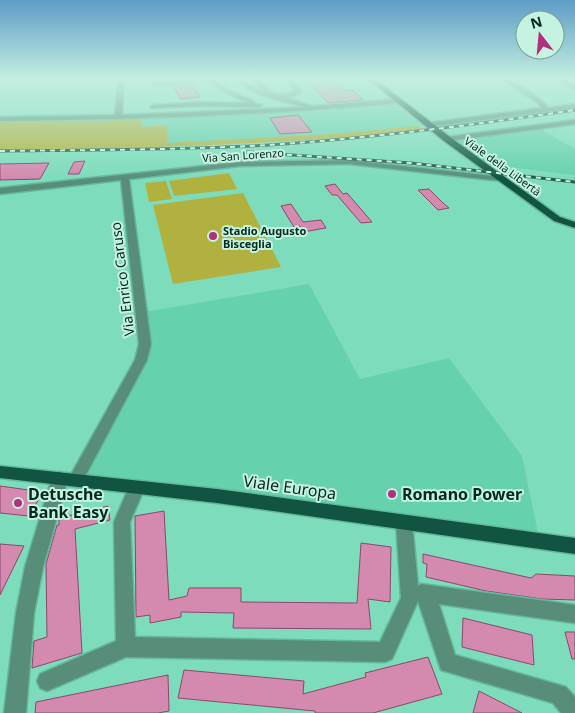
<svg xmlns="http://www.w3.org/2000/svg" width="575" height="713" font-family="'Noto Sans',sans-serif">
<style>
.built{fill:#66d1ad}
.green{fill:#b1b13f}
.building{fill:#d489ae;stroke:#8d486b}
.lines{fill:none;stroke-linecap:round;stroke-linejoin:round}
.minor-casing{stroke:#64b89c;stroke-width:3}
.major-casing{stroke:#64b89c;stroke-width:3}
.minor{fill:#588d7a;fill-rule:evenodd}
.major{fill:#105441;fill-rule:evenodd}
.rail-casing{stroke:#245d4b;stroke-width:3}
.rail{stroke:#c6f2e1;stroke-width:2;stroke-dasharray:5;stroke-linecap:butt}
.poi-dot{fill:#b1307b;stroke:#c6f2e1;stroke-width:2}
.labels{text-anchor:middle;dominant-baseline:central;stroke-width:4;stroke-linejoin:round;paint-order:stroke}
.far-street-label{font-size:11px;fill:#002a1e;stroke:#c6f2e1}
.far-poi-label{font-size:11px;font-weight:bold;fill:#002a1e;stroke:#c6f2e1;text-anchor:start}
.street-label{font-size:14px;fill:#002a1e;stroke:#c6f2e1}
.near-street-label{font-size:16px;fill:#002a1e;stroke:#c6f2e1}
.near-poi-label{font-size:16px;font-weight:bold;fill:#002a1e;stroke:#c6f2e1;text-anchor:start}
</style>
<rect width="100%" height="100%" fill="#7ddcbb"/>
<path class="built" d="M398 103 426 125 333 135 166 144 168 125 141 127 142 119 311 111Z
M537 127 575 149V175L483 164 451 140Z
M309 284 360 379 449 358 522 456 538 533 348 506 86 476 147 361 150 343 145 312Z"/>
<path class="green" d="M142 119 141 127 168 125 167 143 334 134 417 126 427 130C284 145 144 148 0 150V122Z
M229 173 237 189 174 196 169 181Z
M166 181 172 199 149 202 145 183Z
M243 193 281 267 173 284 153 205Z"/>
<path class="building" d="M305 79H334L346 91 353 90 363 100 328 103Z
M192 84 200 97 180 99 174 86Z
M298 115 312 132 280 134 270 118Z
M85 161 79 174H68L74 162Z
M49 163 40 179 0 180V164Z
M335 184 343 194 347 193 372 222 361 223 337 195H332L325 186Z
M429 189 443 203 449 208 438 210 418 190Z
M291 204 303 222 321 220 326 228 303 232 300 226 294 227 281 206Z
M0 486 43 492 29 516 0 513Z
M108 506 110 520 75 529 82 653 32 668 34 641 47 637 46 564 57 525H59V518Z
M164 511 169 600 187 596 189 588H241V602L357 603 361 543 391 547 390 602 368 599 371 629 233 628 234 613 181 612V617L150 623V615L136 617 135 516Z
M0 544 24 546 0 595Z
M423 554 531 578 536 574 575 576V600L542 599 486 591 426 577 427 564 423 563Z
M463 618 532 635 534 665 462 647Z
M565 632H575V659H572Z
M428 657 442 694 373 713H315V711L178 698 184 670 304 681 303 694 366 677 365 673Z
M168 675 169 711 158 713H35L36 702Z
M479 691 522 713H473Z"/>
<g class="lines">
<g class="minor-casing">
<path id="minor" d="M118 79H124L122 115 305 107C280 100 254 97 235 79 245 79 252 87 261 90L253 79H259C272 96 275 97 295 92L286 79H292L301 90V93L287 98 312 106 399 99 402 101 399 103C266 115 133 120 0 121V117L115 115Z
M189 79H213L229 90 253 101 254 103 262 105 259 107 200 106 151 108 150 107 153 105 200 102 248 103 225 92 208 81 156 86 153 84Z
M394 79 374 83 371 81 375 79Z
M501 79C514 79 540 97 548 108L575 104V108L428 127 425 125 428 123 541 108 538 103Z
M556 79H564L575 86V90Z
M575 120V124L447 141 443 139 447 137Z
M349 160 502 177 506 179 502 181 349 164 240 166 129 179 151 344 147 360 81 484 76 486 71 484 68 480 135 360 139 344 121 180 0 194V188L240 162Z
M60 472 65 474 68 478 43 567 34 613 26 713H4L16 613 25 567 52 478 55 474Z
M137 481 143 482 145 487 130 522 135 637 380 642 401 598 396 522 398 517 404 515 410 517 412 522 418 586 421 584 575 605V623L439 604 455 655 566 687 575 697V713H561L553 703 441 670 418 601 392 659 385 662 126 657 47 691 40 688 37 681 40 674 116 641 114 522 131 482Z"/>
</g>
<g class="major-casing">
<path id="major" d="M368 79H375L450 137 560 217 575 222V228L554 221 444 141Z
M0 466 217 489 575 538V554L217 503 0 478Z"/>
</g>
<use href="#minor" class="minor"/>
<use href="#major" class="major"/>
<g class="rail-casing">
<path id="rail" d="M0 151C90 150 180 150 269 145 372 138 473 125 575 110
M247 152 411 163 575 182"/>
</g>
<use href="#rail" class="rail"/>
</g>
<linearGradient id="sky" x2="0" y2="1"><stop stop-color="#5d9cc7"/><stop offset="0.44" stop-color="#c4efe0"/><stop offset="1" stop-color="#c4efe0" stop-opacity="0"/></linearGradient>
<rect width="575" height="179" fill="url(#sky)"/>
<g class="poi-dot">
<circle cx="213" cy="236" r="5"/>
<circle cx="392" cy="494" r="5"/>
<circle cx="18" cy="503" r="5"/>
</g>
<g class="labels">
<g class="far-street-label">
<text transform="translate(243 155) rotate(-4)">Via San Lorenzo</text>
<text transform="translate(503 166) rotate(36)">Viale della Libertà</text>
</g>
<g class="far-poi-label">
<text x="223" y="230">Stadio Augusto<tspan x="223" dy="13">Bisceglia</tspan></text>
</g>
<g class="street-label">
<text transform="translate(122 279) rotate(-97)">Via Enrico Caruso</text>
</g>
<g class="near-street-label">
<text transform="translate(290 487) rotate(8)">Viale Europa</text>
</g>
<g class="near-poi-label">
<text x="28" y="494">Detusche<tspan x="28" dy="18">Bank Easy</tspan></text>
<text x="402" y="494">Romano Power</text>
</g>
</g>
<g transform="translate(540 35) rotate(344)"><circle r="24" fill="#c6f2e1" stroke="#77a293"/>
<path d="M0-4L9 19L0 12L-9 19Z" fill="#b1307b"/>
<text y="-8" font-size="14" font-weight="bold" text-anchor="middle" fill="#002a1e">N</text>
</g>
</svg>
